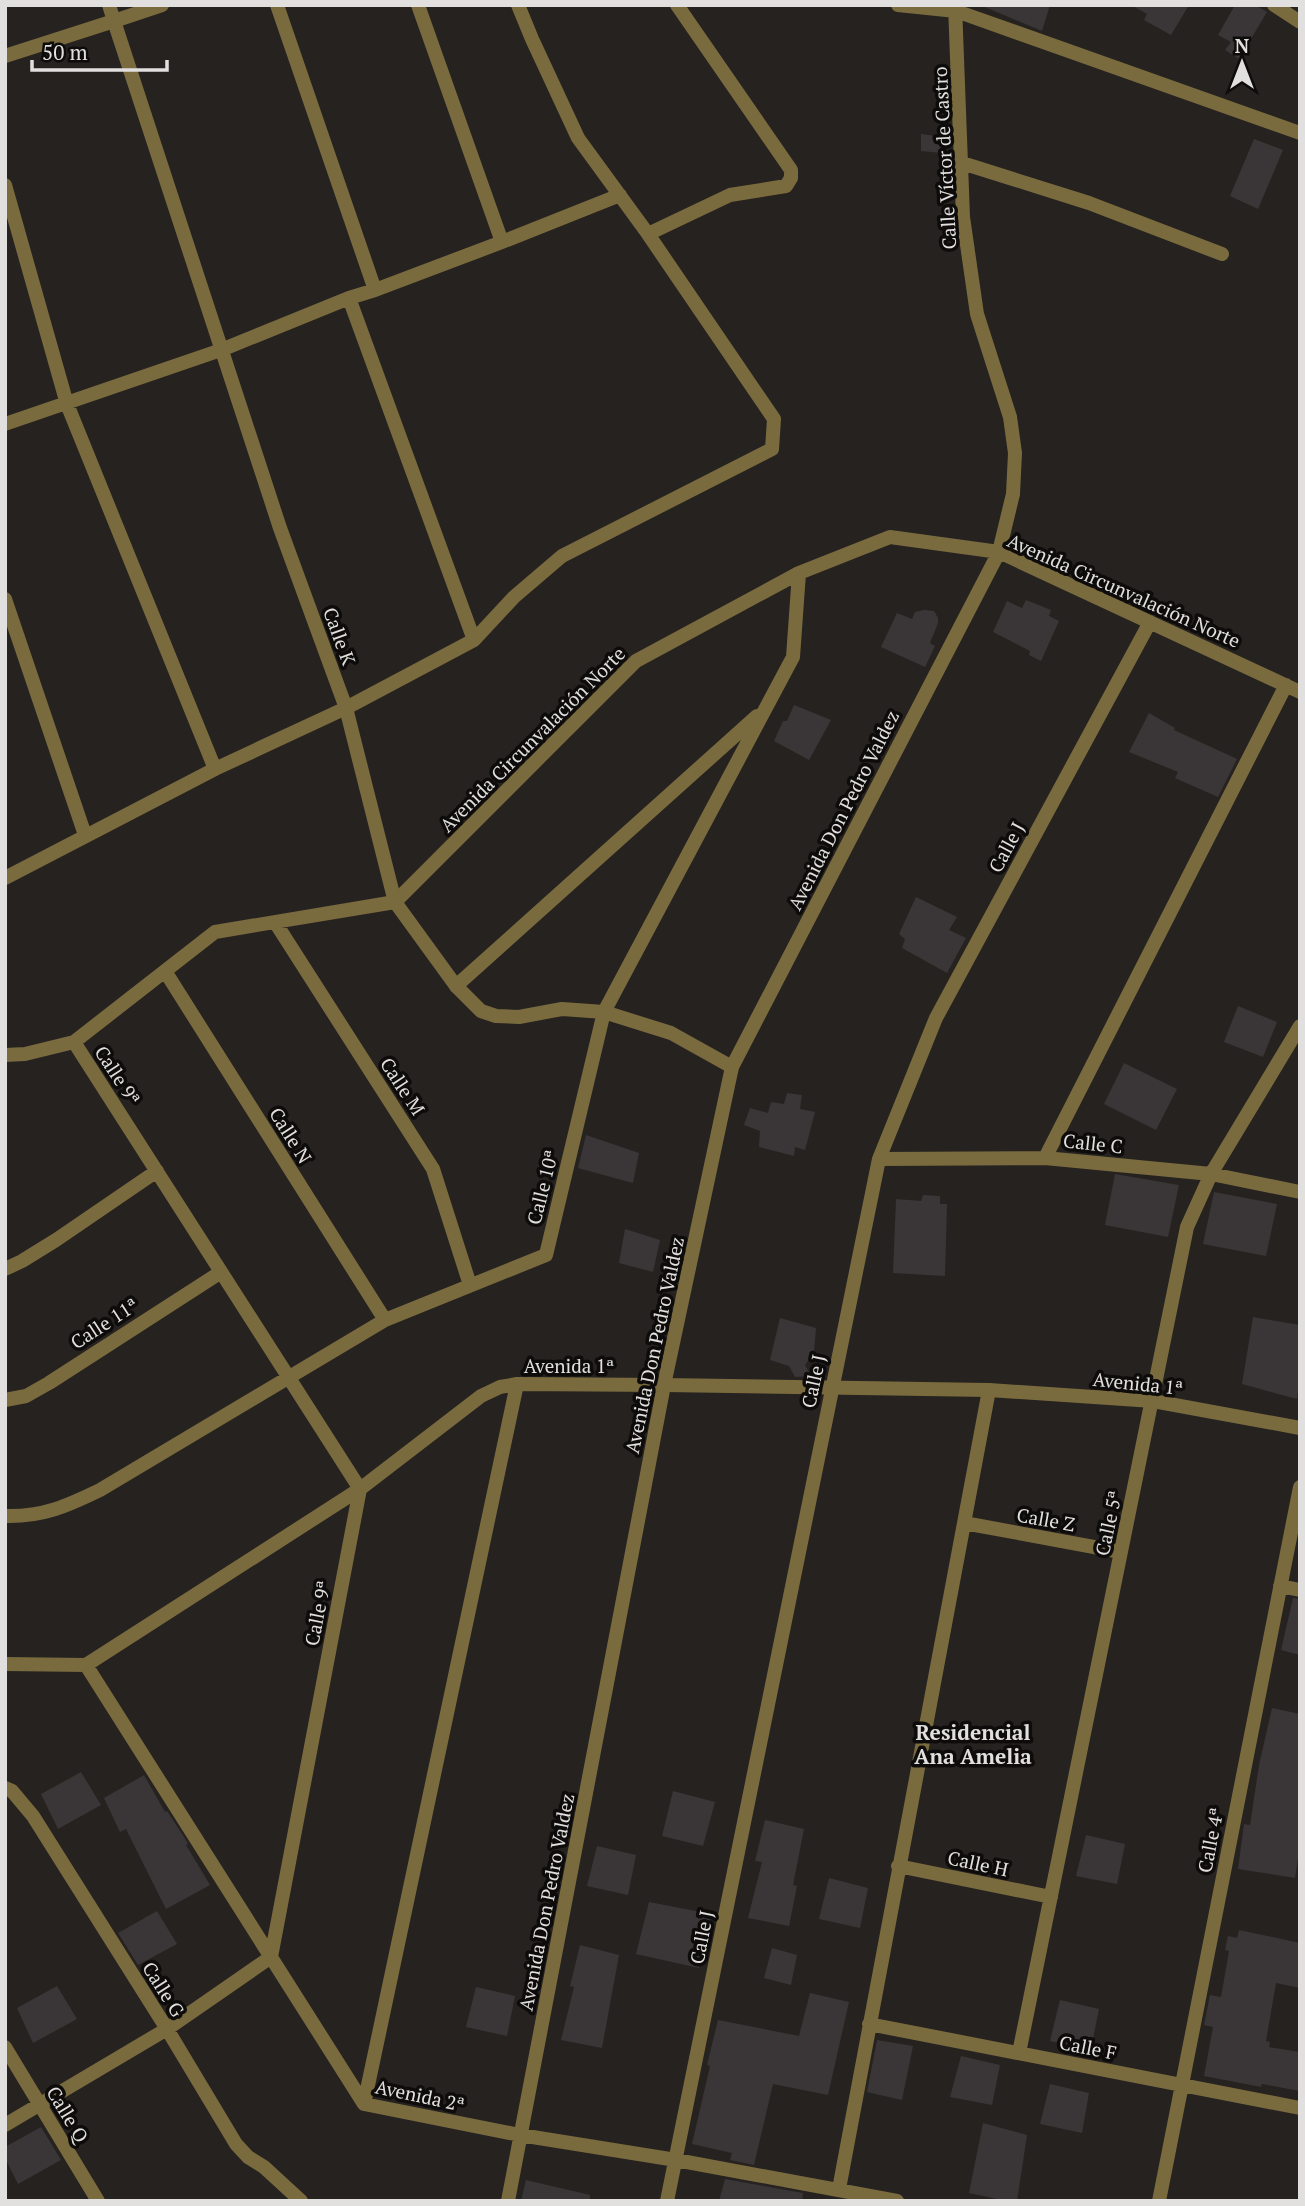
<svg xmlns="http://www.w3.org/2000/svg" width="1305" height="2206" font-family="'PT Serif',serif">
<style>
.building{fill:#3a3638}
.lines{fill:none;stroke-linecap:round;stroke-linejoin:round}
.minor{stroke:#796b3e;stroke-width:14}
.tertiary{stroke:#796b3e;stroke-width:14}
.labels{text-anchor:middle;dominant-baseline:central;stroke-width:7;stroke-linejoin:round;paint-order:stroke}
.street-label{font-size:19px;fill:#e2e0de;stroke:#0e0c0b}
.neighbourhood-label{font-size:21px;font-weight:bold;fill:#e2e0de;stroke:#0e0c0b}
</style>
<rect width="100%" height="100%" fill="#262220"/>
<path class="building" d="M980 5H1050L1042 31Z
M1131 5H1189L1171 35 1144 20 1147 14Z
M1235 5H1255L1267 12 1239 59 1225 50 1231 42 1218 35Z
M921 134 943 137 942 153 921 151Z
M1254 139 1283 150 1258 209 1230 196Z
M1026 600 1051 610 1049 616 1059 621 1041 661 1029 655 1030 651 993 632 1007 601 1022 608Z
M924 610 934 611 938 618V623L930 643 935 646 925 667 881 647 897 613 912 619 915 612Z
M794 705 831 720 809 760 774 741 783 721H787Z
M1149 713 1175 728 1174 730 1237 759 1218 797 1175 778 1178 772 1129 752Z
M916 897 957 917 949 930 966 938 947 973 902 948 905 939 899 934Z
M1238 1006 1277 1022 1263 1057 1224 1042Z
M1124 1063 1177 1089 1156 1130 1104 1104Z
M787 1093 802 1095 800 1109 815 1112 805 1150 795 1147 794 1156 759 1147 760 1131 744 1125 750 1108 768 1113 771 1102 784 1104Z
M586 1135 639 1153 633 1183 578 1168Z
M1115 1174 1179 1185 1168 1237 1105 1225Z
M1214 1192 1277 1204 1266 1256 1203 1244Z
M923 1195 940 1196V1204H947L945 1276 893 1273 896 1199 921 1201Z
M625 1229 660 1240 653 1272 619 1263Z
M1253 1317 1300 1325V1374L1297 1399 1242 1384Z
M780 1318 816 1328 814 1352 805 1365 811 1376 795 1377 789 1366 770 1360Z
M1293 1598 1300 1599V1655L1281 1650Z
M1272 1708 1300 1714V1846L1295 1878 1238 1869 1244 1824 1250 1825 1259 1765Z
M81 1772 101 1805 58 1829 41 1794Z
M144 1775 165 1812 167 1811 184 1837 188 1844 186 1845 210 1885 166 1909 126 1829 120 1832 104 1798Z
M673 1791 715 1802 703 1846 662 1836Z
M765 1820 804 1829 793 1885 797 1886 789 1926 748 1918 762 1862 755 1861Z
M1086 1835 1125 1844 1117 1884 1076 1876Z
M597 1846 636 1855 628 1895 587 1886Z
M829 1878 868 1888 860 1928 819 1919Z
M649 1902 711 1914 699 1968 636 1954Z
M157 1911 177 1944 138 1965 118 1933Z
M1239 1930 1300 1943V1988L1276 1983 1266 2041 1270 2042 1269 2047 1300 2052V2091L1262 2084 1261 2087 1204 2076 1213 2027 1204 2025 1210 1995 1221 1997 1229 1951 1225 1950 1228 1936 1237 1938Z
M580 1945 619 1955 602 2048 561 2040 574 1987 570 1986Z
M772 1948 797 1955 791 1985 764 1978Z
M57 1986 77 2019 33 2043 17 2008Z
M476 1987 515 1996 507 2036 466 2027Z
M810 1993 849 2002 828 2095 773 2084 754 2165 730 2160 732 2153 692 2144 710 2066 707 2065 718 2020 799 2036Z
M1060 2000 1099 2009 1091 2049 1050 2041Z
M877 2040 913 2046 902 2100 867 2092Z
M961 2056 1000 2065 992 2105 950 2097Z
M1050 2084 1089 2093 1082 2133 1040 2124Z
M983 2123 1027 2135 1017 2201H1006L969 2193Z
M41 2127 61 2160 18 2184 5 2158V2147Z
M725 2179 803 2193 802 2201H719Z
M526 2180 590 2195V2201H521Z"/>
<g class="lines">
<path class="minor" d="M109 5 114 21 162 5
M277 5 375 290
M418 5 502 242
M898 5 956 11 1300 133
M1274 5 1300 22
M962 163 1089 203 1222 254
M5 185 67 404 215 769 346 708 474 640 514 597 562 556 772 449 774 419 648 234 578 138 532 39 518 5
M648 234 730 195 786 186 791 178V170L677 5
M349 298 474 640
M5 424 221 350 349 298 375 290 502 242 620 195
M5 599 85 835
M5 878 215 769
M275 922 433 1169 470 1285
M165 971 385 1320
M456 986 757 716
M5 1055 25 1054 74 1042 215 932 395 902 636 661 799 573 890 537 999 552 1300 692
M732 1067 999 552 1013 494 1015 453 1010 417 977 314 963 217 955 5
M1045 1158 1286 685
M879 1159 1045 1158 1211 1174 1300 1192
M5 1269 22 1261 56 1240 157 1171
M5 1400 26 1396 49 1383 221 1272
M5 1516C43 1517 67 1506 100 1490L385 1320 546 1255 604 1012 793 657 799 573
M964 1523 1121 1552
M1280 1586 1300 1590
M5 1664 86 1665 360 1489 481 1396 500 1387 517 1384 664 1385 508 2201
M86 1665 364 2104 520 2135 676 2160 897 2201
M5 1788 12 1791 33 1816 167 2029 236 2144 248 2157 264 2167 301 2201
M898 1866 1051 1897
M869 2024 1300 2108
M5 2047 98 2201
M1019 2053 1187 1227 1211 1174 1300 1026
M364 2104 517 1384
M5 2125 167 2029 271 1957 360 1489 74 1042
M839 2189 989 1390
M667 2201 879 1159 936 1018 1150 622
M1159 2201 1300 1487"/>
<path class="tertiary" d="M5 56 114 21 280 528 346 708 395 902 456 986 481 1011 496 1016 519 1017 562 1009 604 1012 671 1033 732 1067 664 1385 989 1390 1153 1401 1300 1428"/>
</g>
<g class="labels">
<g class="street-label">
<text transform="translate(944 158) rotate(-93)">Calle Víctor de Castro</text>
<text transform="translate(1124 590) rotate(24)">Avenida Circunvalación Norte</text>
<text transform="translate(340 636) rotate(70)">Calle K</text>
<text transform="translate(532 739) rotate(-45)">Avenida Circunvalación Norte</text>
<text transform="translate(843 810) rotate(-63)">Avenida Don Pedro Valdez</text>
<text transform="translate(1006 847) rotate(-62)">Calle J</text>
<text transform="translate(118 1075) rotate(57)">Calle 9ª</text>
<text transform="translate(403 1086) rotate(57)">Calle M</text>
<text transform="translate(291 1135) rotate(58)">Calle N</text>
<text transform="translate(1093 1143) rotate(6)">Calle C</text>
<text transform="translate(542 1187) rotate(-76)">Calle 10ª</text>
<text transform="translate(104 1323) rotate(-33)">Calle 11ª</text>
<text transform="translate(654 1345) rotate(-78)">Avenida Don Pedro Valdez</text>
<text x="569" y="1365">Avenida 1ª</text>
<text transform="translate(813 1381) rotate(-78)">Calle J</text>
<text transform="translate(1138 1383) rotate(6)">Avenida 1ª</text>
<text transform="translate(1046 1519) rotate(10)">Calle Z</text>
<text transform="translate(1108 1523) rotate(-78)">Calle 5ª</text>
<text transform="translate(317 1613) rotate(-79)">Calle 9ª</text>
<text transform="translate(1210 1840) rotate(-79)">Calle 4ª</text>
<text transform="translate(978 1863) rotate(12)">Calle H</text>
<text transform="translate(546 1902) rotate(-79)">Avenida Don Pedro Valdez</text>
<text transform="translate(701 1937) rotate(-79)">Calle J</text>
<text transform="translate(164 1989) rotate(58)">Calle G</text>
<text transform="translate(1088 2047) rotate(11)">Calle F</text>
<text transform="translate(420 2095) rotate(12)">Avenida 2ª</text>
<text transform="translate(68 2114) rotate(59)">Calle Q</text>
</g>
<g class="neighbourhood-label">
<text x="973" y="1732">Residencial<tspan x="973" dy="24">Ana Amelia</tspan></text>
</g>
</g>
<rect width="1305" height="2206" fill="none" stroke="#e2e0de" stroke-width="14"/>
<g transform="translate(1242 63)" stroke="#0e0c0b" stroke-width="5" paint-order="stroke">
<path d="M0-5L12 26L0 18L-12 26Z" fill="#e2e0de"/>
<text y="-10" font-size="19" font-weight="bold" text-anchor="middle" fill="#e2e0de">N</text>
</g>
<path d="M32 60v10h135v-10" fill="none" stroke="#e2e0de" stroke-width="3.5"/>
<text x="42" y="60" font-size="21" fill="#e2e0de" stroke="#0e0c0b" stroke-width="5" paint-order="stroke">50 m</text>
</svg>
